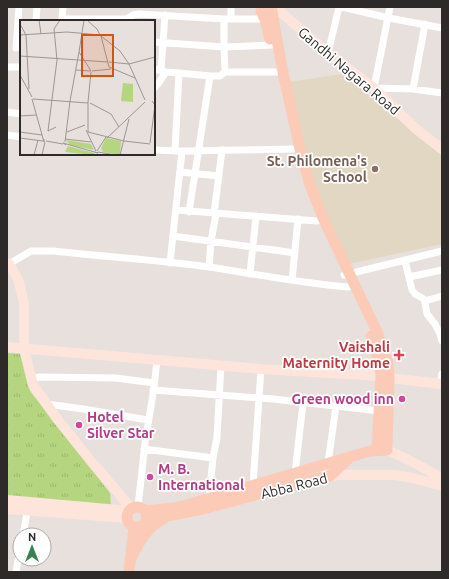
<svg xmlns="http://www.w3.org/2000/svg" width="449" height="579" font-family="Ubuntu,sans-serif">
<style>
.education{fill:#e1d7c2}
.park{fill:url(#park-tufts)}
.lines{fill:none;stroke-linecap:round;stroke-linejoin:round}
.street{stroke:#fff;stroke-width:7}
.secondary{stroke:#fee5db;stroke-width:10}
.primary{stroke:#fccbb7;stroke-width:11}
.education-dot{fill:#8d6e63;stroke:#fff;stroke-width:1.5}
.health-dot{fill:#e0444e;stroke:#fff;stroke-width:1.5}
.hotel-dot{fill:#d1479c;stroke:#fff;stroke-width:1.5}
.labels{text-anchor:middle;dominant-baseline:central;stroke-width:3.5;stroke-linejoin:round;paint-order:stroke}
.street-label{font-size:14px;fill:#2d2a29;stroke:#fff}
.education-label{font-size:14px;font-weight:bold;fill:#785e54;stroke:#fff;text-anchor:end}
.health-label{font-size:14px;font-weight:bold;fill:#be3a42;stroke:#fff;text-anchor:end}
.hotel-label{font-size:14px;font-weight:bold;fill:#b23c85;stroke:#fff;text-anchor:start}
.inset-road{fill:none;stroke:#9d9794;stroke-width:1}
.view{fill:#d5540f;fill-opacity:0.15;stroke:#d5540f;stroke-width:2}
.inset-edge{fill:none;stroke:#2d2a29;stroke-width:2}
</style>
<defs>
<pattern id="park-tufts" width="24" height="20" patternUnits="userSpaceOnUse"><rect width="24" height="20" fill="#b6d580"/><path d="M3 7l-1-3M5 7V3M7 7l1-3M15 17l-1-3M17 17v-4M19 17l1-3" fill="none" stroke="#9db76f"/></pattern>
</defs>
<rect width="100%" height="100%" fill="#e7e0dc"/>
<path class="education" d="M343 74 442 156V244L348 264 312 181 289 82Z"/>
<path class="park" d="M7 353 21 354 30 391 110 493 111 506 7 498Z"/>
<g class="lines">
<path class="street" d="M63 7 62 19H127L133 15 139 14 224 19H265
M231 7V19
M342 7 389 18 442 28
M390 7 374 88 413 89 442 93
M224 19V47L225 72
M36 21 37 7
M154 42 224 47 272 45
M16 48 19 7
M328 53 339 7
M7 67H21
M154 69 166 72 179 73 210 76H220L225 72H277
M161 71 165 15
M154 88 158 84 166 72
M413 89 425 24
M7 112 21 114
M7 135 21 137
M154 150 182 151 294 149
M175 151 179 73
M180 172 219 176
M176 210 317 221
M189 212 210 76
M214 214 222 150
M173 236 295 253
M405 261 412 290 415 294 424 299 425 303 427 314 435 324 440 334 442 341
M170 263 182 151
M9 264 31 251H54C106 257 158 260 209 267 255 274 301 283 348 287
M209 267 211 241 216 214
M250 274 256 216
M344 275 442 251
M409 277 442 270
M292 280 298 219
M425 301 442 296
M32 379 40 377 116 378 154 383
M440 384 442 374
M153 390 273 399 380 411
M47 404 83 409 148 420
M144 449 213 458
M328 463 336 406
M295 473 303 403
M253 485 261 369
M209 498 213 458 217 437 221 366
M138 507 145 443 154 388 157 360
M23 535 28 508
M16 572 20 549"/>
<path class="secondary" d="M275 7 328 53 374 88 416 129 442 149
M7 263 9 264 18 279 24 303V349L33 385 58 420 90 460 132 509
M7 347 261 369 381 376
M389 378 442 384
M387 450C406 458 425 468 442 479
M330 476 341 475H395L413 478 442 486
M7 500 130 511
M7 509 127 518"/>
<path class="primary" d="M261 11 265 19 270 39
M371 336 380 366 381 376 377 450
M127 517a10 10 0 1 1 20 0a10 10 0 1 1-20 0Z
M145 511 174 508 183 506 370 451 387 450 389 378 388 363 378 334 323 218 310 185 300 149 284 77 274 24 272 10
M147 520 203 509 319 478 330 476 348 459
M130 560C139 543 145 529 163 519
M129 572 134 527"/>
</g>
<circle class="education-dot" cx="375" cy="169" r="4"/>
<path class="health-dot" d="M397 349h4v4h4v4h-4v4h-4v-4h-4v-4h4z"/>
<g class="hotel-dot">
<circle cx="402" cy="399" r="4"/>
<circle cx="79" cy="425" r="4"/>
<circle cx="150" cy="477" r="4"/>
</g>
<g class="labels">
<g class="street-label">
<text transform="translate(349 71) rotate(40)">Gandhi Nagara Road</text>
<text transform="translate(294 486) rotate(-14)">Abba Road</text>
</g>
<g class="education-label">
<text x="367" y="161">St. Philomena's<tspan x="367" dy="16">School</tspan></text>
</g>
<g class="health-label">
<text x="390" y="347">Vaishali<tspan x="390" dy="16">Maternity Home</tspan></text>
</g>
<g class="hotel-label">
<text x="394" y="399" text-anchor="end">Green wood inn</text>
<text x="87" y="417">Hotel<tspan x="87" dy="16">Silver Star</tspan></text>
<text x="158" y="469">M. B.<tspan x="158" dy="16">International</tspan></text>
</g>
</g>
<g transform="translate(20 20)">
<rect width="135" height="135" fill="#e7e0dc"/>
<path d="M103 63 113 64V82L101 81Z" fill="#b6d580"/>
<path d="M86 118 101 121 100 135 83 132 81 128ZM46 120 71 124 74 130 50 125ZM48 126 74 133V135L45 132Z" fill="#b6d580"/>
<path class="inset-road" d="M19 0 21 14M64 0 59 32 71 51M67 0 77 9 80 15M0 4 6 15 9 69M0 15 47 12 80 15M81 16 100 31 109 44M81 16 89 47M0 36 88 42M89 42 109 44 135 37M109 44 125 80M89 47 115 58M56 50 71 51M72 51 91 49M0 55 12 77M12 79 24 122V119M13 79 68 83M50 81 59 32M68 82V112L104 121 130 124M68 82 71 52M70 83 91 94 99 107M0 96 16 95M36 107 28 111 37 40 34 9 40 0M66 110 76 131M0 112 22 115M47 112 65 105M0 118 23 121M87 118 125 82M45 119 71 122M26 121 43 124M45 122 50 81M130 123 135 85 132 81M46 125 43 123 78 133 75 132M77 131 86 117M78 132 95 135M14 135 18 120M22 135 25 122M100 135 109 99"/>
<path class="view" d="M62 15H93V56H62Z"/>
<rect width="135" height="135" class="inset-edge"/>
</g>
<rect width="449" height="579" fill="none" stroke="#2d2a29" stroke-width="16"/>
<g transform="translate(32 547)"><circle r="19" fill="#ffffff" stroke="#abaaa9"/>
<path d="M0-3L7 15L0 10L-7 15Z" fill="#358251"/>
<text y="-6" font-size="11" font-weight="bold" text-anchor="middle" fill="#2d2a29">N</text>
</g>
</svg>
